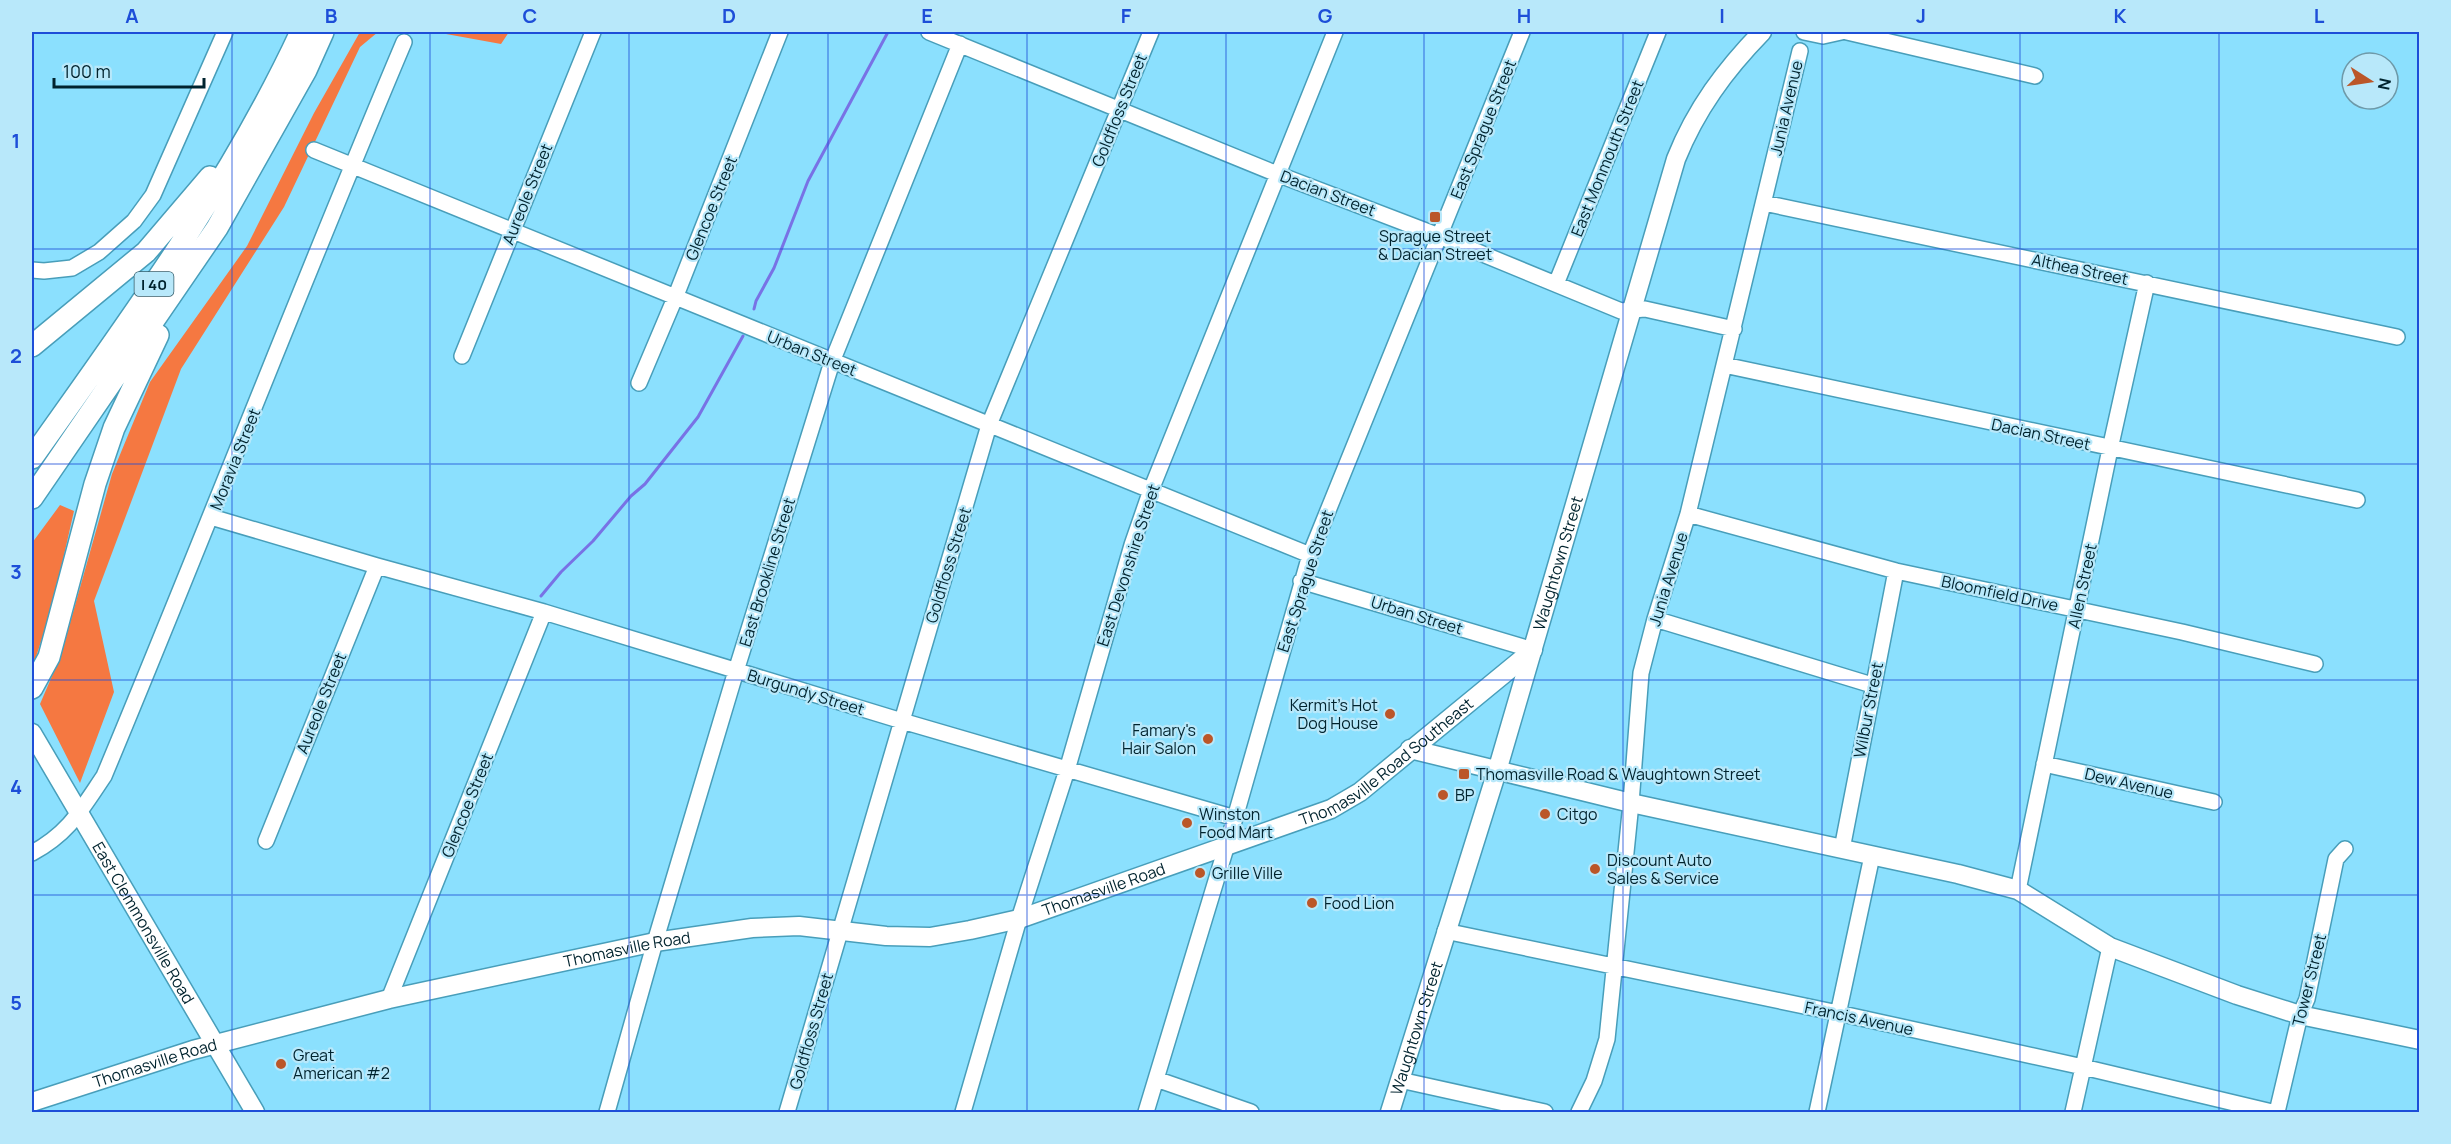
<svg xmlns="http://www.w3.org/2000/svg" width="2451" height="1144" font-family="Manrope,sans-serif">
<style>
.forest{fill:#f57841}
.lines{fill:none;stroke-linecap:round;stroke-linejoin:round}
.stream{stroke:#7872e5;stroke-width:3}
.minor-casing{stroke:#489eba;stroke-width:18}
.major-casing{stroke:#489eba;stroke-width:21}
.highway-casing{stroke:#489eba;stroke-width:24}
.minor{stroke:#fff;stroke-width:15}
.major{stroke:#fff;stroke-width:18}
.highway{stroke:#fff;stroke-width:21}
.grid{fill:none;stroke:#1d4ed8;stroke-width:1.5;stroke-opacity:0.55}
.poi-dot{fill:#bb5628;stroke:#b8e8fa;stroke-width:2}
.labels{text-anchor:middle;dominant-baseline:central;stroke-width:4.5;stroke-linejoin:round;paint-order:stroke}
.shield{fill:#b8e8fa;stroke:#375e6b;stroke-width:1.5}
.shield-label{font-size:15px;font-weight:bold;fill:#00232e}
.street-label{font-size:16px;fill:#00232e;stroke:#b8e8fa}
.poi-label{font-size:16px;fill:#00232e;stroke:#b8e8fa;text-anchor:start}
.neatline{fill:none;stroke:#1d4ed8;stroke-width:2}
.grid-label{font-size:20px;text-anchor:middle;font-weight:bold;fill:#1d4ed8}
</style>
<rect width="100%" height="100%" fill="#8be0fe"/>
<path class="forest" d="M360 32H378L360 47 284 207 181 369 94 601 114 692 80 783 40 704 61 655 112 474 150 382 247 246 314 113Z
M435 32H509L501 44Z
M60 505 74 511 52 608 34 663 32 659V543Z"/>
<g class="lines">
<path class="stream" d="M754 309 756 301 774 268 808 181 888 32
M541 596 561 572 593 541 631 496 645 484 698 417 743 336"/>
<g class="minor-casing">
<path id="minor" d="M929 32 1277 174 1439 236 1621 311 1645 309 1734 329
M1804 32 1823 36 1841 32
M1847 32 2035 76
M314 150 1310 555
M1764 203 2397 337
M32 270 44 271 72 268 99 252 134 221 153 195 225 32
M1556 284 1658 32
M462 356 593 32
M1724 365 2357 500
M639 383 675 298 780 32
M1688 514 1896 571 2182 632 2315 664
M211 517 377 566 544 612 902 721 1235 818
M1301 581 1533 650
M1655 619 1872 685
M2044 764 2214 802
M266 841 377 566
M1842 849 1896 571
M32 853C69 833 81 810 104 776 206 532 301 285 404 42
M2018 890 2110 449 2147 283
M1445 931 1838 1013 2083 1067 2272 1112
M389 999 544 612
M1156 1079 1251 1112
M1400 1080 1545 1112
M607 1112 655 942 736 671 832 362 960 44
M787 1112 989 425 1151 32
M963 1112 1019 919 1067 770 1132 545 1151 490 1335 32
M1146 1112 1235 818 1310 555 1522 32
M1579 1112 1594 1081 1607 1039 1631 803 1641 673 1655 619 1688 514 1800 51
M1817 1112 1872 856
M2073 1112 2110 947
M2277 1112 2300 1015 2307 999 2336 859 2345 849"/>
</g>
<g class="major-casing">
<g id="major">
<path id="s1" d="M32 733 255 1112"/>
<path d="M1410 749 1631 803 1958 874 2018 890 2110 947 2237 995 2300 1015 2420 1040"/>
<path id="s2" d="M32 1102 193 1050 389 999 655 942 752 928 799 926 886 936 930 937 970 930 1019 919 1331 809 1360 792 1533 650"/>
<path id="s3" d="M1390 1112 1497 771 1676 159C1696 109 1725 70 1762 32"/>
</g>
</g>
<g class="highway-casing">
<path id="highway" d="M32 346 146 252 210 177
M32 458C129 321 230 185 301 32
M32 498 217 228 306 70 323 32
M32 688 49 657 95 484 114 428 158 335"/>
</g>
<use href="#minor" class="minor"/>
<use href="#major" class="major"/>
<use href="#highway" class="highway"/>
</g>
<path class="grid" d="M232 32V1112M430 32V1112M629 32V1112M828 32V1112M1027 32V1112M1226 32V1112M1424 32V1112M1623 32V1112M1822 32V1112M2020 32V1112M2219 32V1112M32 249H2420M32 464H2420M32 680H2420M32 895H2420"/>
<g class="poi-dot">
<rect x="1429" y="211" width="12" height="12" rx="3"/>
<circle cx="1390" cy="714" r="6"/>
<circle cx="1208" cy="739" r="6"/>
<rect x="1458" y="768" width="12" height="12" rx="3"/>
<circle cx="1443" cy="795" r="6"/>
<circle cx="1545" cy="814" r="6"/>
<circle cx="1187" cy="823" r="6"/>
<circle cx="1595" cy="869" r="6"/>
<circle cx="1200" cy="873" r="6"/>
<circle cx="1312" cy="903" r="6"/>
<circle cx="281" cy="1064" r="6"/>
</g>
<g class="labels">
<rect class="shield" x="134.5" y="272" width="39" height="24" rx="4.5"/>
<g class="shield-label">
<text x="154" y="284">I 40</text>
</g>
<g class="street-label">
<text transform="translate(1786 108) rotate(-77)">Junia Avenue</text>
<text transform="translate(1119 110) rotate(-68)">Goldfloss Street</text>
<text transform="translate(1483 129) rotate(-68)">East Sprague Street</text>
<text transform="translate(1607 158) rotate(-68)">East Monmouth Street</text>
<text transform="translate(1328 193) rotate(21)">Dacian Street</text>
<text transform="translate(527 194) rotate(-68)">Aureole Street</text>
<text transform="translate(711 208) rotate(-68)">Glencoe Street</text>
<text transform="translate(2080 269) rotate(12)">Althea Street</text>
<text transform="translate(812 353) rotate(22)">Urban Street</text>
<text transform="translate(2041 434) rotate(12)">Dacian Street</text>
<text transform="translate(235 459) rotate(-68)">Moravia Street</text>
<text stroke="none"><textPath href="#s3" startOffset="574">Waughtown Street</textPath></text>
<text transform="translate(948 565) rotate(-73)">Goldfloss Street</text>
<text transform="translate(1128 565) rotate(-72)">East Devonshire Street</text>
<text transform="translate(767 572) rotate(-73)">East Brookline Street</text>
<text transform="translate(1668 579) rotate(-73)">Junia Avenue</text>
<text transform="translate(1305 581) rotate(-72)">East Sprague Street</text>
<text transform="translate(2082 586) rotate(-78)">Allen Street</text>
<text transform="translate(2000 593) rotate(12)">Bloomfield Drive</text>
<text transform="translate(1417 615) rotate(17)">Urban Street</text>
<text transform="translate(806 692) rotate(17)">Burgundy Street</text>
<text transform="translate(321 703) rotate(-68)">Aureole Street</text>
<text transform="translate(1868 710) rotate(-79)">Wilbur Street</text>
<text stroke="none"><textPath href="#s2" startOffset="1414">Thomasville Road Southeast</textPath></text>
<text transform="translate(2129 783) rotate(13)">Dew Avenue</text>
<text transform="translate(467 805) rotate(-68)">Glencoe Street</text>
<text stroke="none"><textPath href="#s2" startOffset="1101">Thomasville Road</textPath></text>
<text stroke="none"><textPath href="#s1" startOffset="220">East Clemmonsville Road</textPath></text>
<text stroke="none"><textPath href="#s2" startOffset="615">Thomasville Road</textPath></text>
<text transform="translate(2309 980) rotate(-76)">Tower Street</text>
<text transform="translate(1859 1018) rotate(12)">Francis Avenue</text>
<text stroke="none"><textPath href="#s3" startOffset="88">Waughtown Street</textPath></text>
<text transform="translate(811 1031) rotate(-74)">Goldfloss Street</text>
<text stroke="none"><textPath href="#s2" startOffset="129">Thomasville Road</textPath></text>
</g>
<g class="poi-label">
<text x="1435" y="236" text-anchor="middle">Sprague Street<tspan x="1435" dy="18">&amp; Dacian Street</tspan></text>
<text x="1378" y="705" text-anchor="end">Kermit's Hot<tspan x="1378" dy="18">Dog House</tspan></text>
<text x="1196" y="730" text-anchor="end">Famary's<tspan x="1196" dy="18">Hair Salon</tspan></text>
<text x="1476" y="774">Thomasville Road &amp; Waughtown Street</text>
<text x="1455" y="795">BP</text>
<text x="1199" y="814">Winston<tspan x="1199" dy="18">Food Mart</tspan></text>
<text x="1557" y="814">Citgo</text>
<text x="1607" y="860">Discount Auto<tspan x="1607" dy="18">Sales &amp; Service</tspan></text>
<text x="1212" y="873">Grille Ville</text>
<text x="1324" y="903">Food Lion</text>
<text x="293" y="1055">Great<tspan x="293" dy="18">American #2</tspan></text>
</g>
</g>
<rect width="2451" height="1144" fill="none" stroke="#b8e8fa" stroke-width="66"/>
<g transform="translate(2370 81) rotate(102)"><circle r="28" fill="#b8e8fa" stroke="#6e99a8" stroke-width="1.5"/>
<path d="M0-4.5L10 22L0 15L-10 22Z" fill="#bb5628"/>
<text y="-9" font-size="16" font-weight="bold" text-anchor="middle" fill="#00232e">N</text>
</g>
<path d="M54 78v9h150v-9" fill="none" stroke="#00232e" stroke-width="3"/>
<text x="63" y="78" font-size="18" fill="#00232e" stroke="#b8e8fa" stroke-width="4.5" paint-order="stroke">100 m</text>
<rect x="33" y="33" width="2385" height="1078" class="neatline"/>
<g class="grid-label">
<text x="132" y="23">A</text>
<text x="331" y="23">B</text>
<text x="530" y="23">C</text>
<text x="729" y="23">D</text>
<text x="927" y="23">E</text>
<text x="1126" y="23">F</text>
<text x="1325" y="23">G</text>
<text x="1524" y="23">H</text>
<text x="1722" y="23">I</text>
<text x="1921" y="23">J</text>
<text x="2120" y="23">K</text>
<text x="2319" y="23">L</text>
<text x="16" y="148">1</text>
<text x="16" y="363">2</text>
<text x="16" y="579">3</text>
<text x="16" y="794">4</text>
<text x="16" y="1010">5</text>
</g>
</svg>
